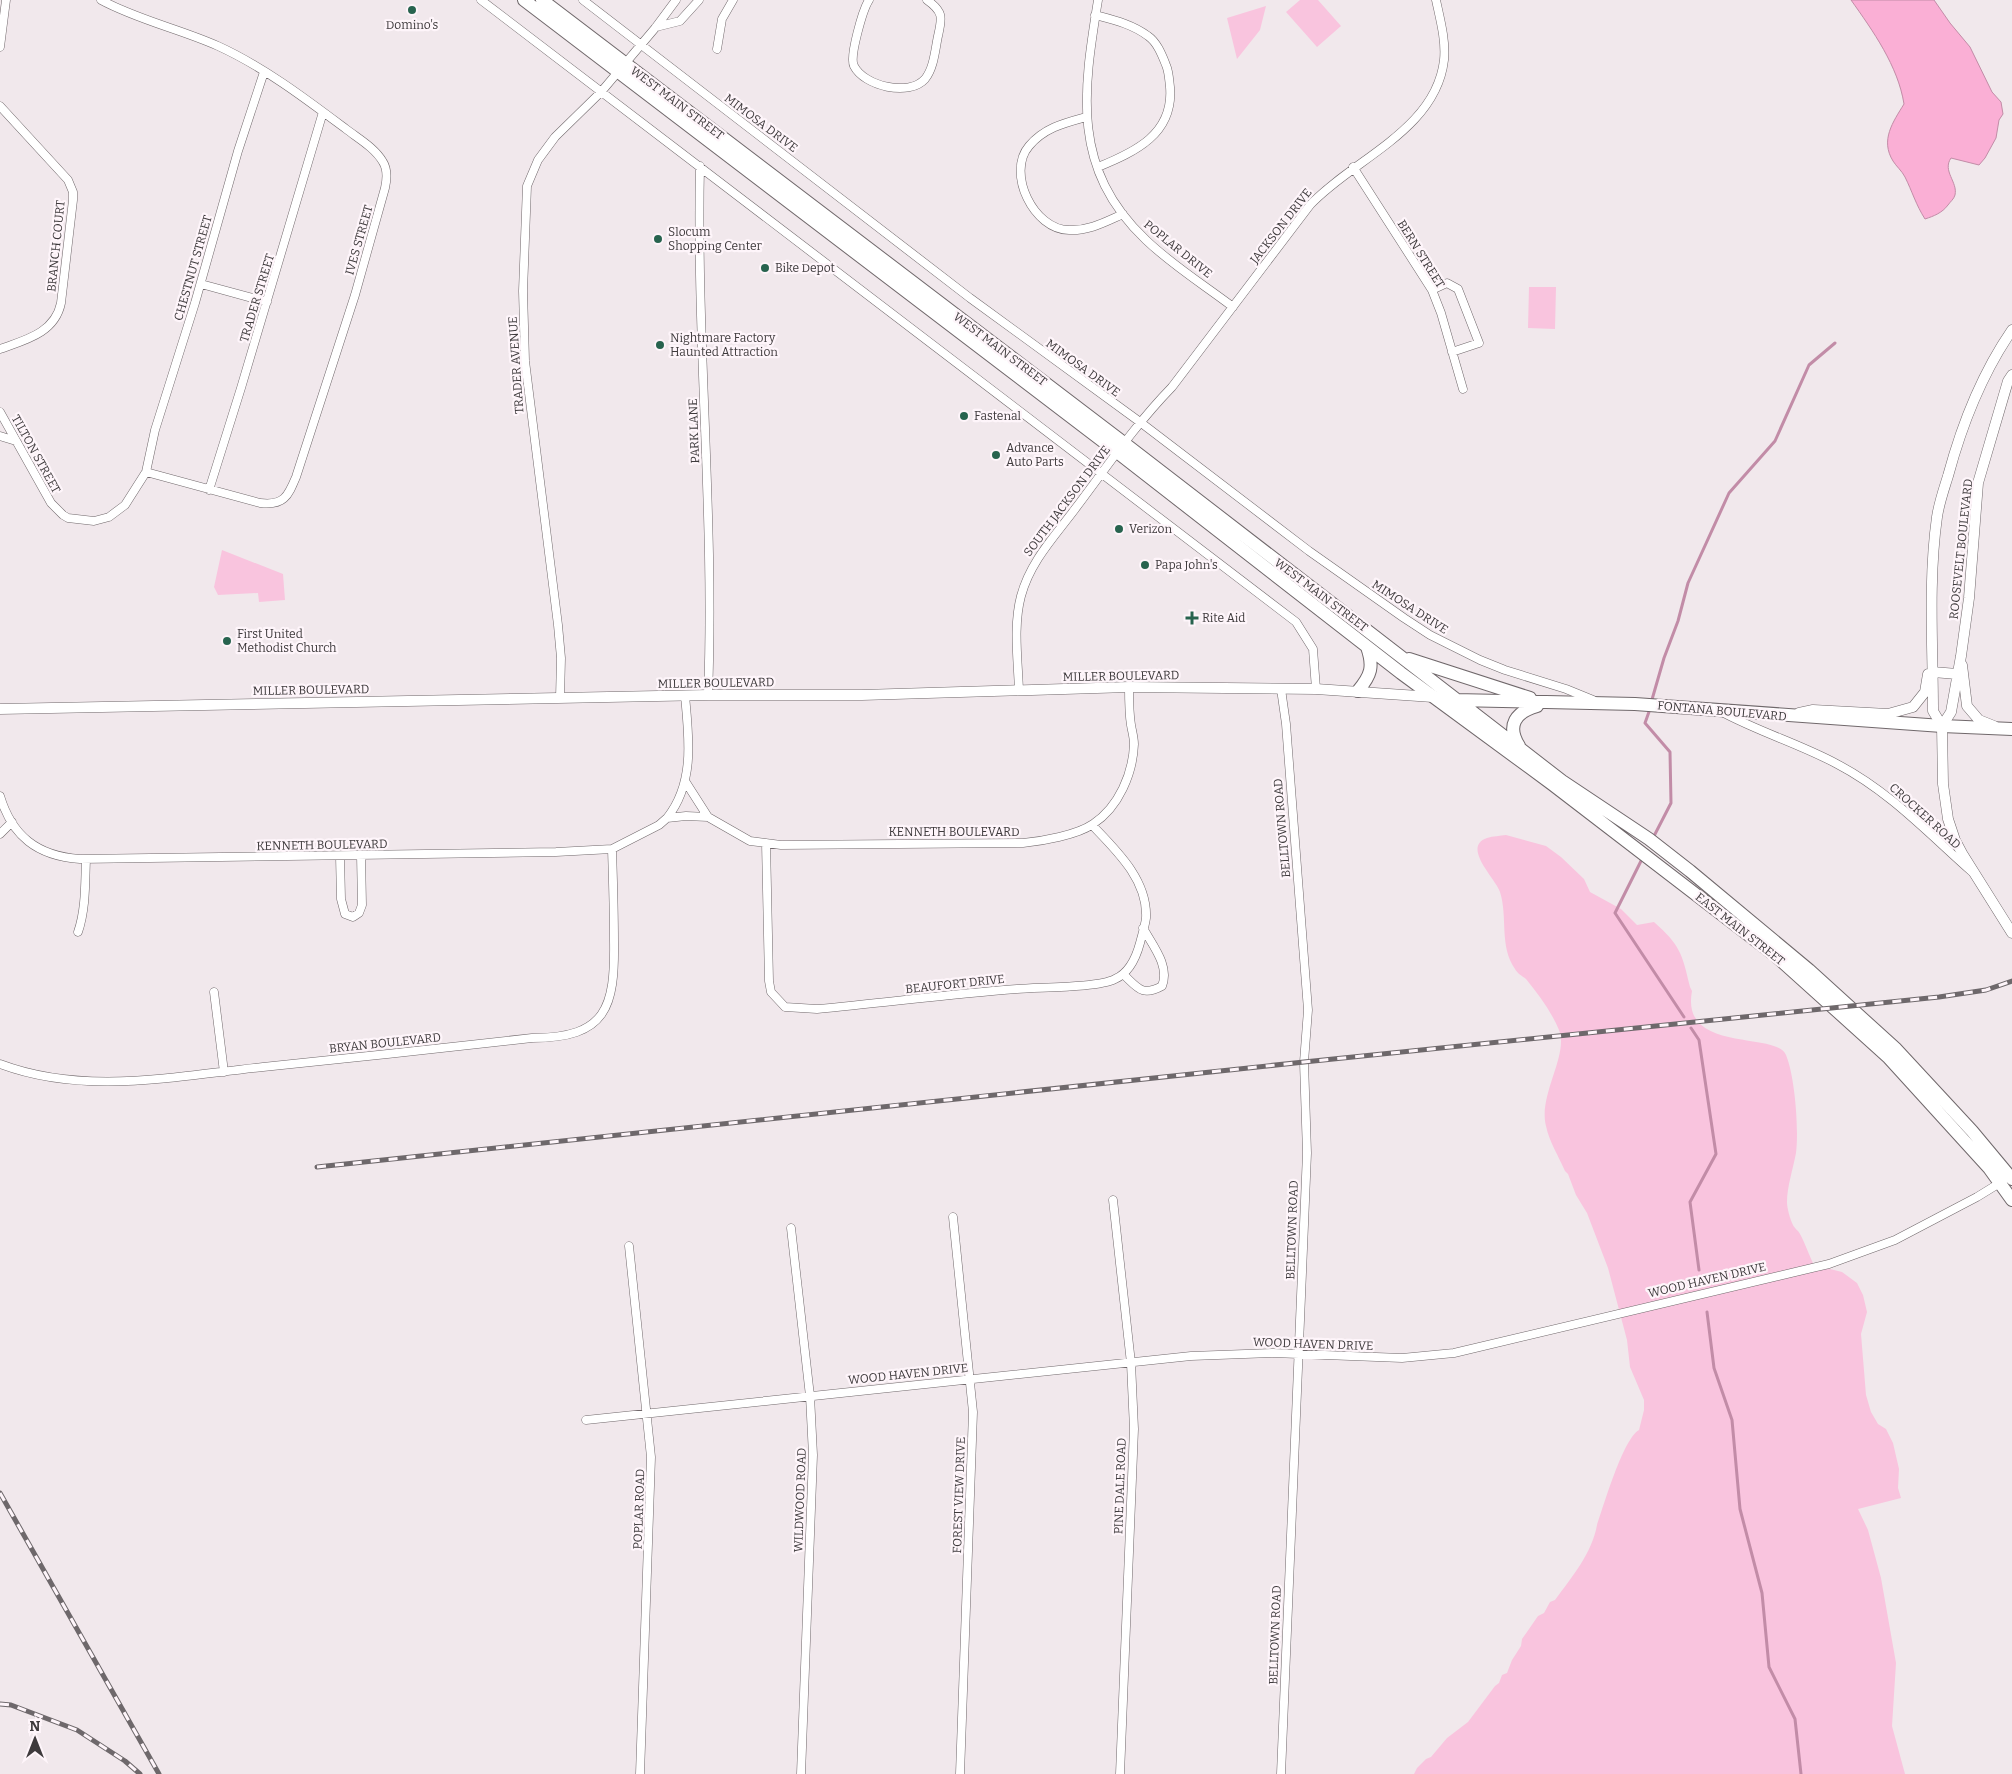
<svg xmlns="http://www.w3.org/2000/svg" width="2012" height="1774" font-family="Bitter,serif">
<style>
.green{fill:#f9c4de}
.water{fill:#faafd5;stroke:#c28ca7}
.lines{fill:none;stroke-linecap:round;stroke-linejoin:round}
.stream{stroke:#c28ca7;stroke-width:3}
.minor-casing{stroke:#70686b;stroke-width:9}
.tertiary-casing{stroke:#70686b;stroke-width:11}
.primary-casing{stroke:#70686b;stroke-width:14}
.minor{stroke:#fff;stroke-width:8}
.tertiary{stroke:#fff;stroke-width:10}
.primary{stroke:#fff;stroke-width:12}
.rail-casing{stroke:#6e686b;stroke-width:5}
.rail{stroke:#fef5fa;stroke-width:3;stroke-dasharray:9;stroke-linecap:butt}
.poi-dot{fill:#27634e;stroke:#fef5fa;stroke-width:2}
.labels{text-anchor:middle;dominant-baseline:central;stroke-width:4.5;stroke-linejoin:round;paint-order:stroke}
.poi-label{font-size:12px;fill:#3e3a3c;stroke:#fef5fa;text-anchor:start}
.street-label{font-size:12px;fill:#3e3a3c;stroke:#fef5fa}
</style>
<rect width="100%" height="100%" fill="#f1e8ec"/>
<path class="green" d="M1300 0H1318L1341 26 1317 47 1286 12Z
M1266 6 1260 30 1237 59 1227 18Z
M1529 287H1556L1555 329 1528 328Z
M222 550 283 574 285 600 259 602 258 593 218 595 214 587Z
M1506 835 1546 846 1561 857 1584 879 1590 892 1621 909 1637 925 1654 922C1680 945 1682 953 1690 987L1692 991C1680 1054 1777 1031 1786 1055 1795 1077 1799 1129 1796 1153 1793 1169 1787 1187 1787 1202 1787 1208 1790 1219 1793 1225 1794 1228 1798 1230 1800 1234 1805 1243 1809 1255 1814 1265L1842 1272 1857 1283 1863 1295 1867 1312 1861 1334 1866 1395 1871 1412 1878 1424 1886 1429 1893 1443 1899 1469 1898 1488 1901 1498 1858 1509 1868 1530 1881 1578 1896 1663 1892 1726 1905 1774H1414L1417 1768 1426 1759 1431 1757 1447 1738 1468 1722 1495 1686 1499 1683 1502 1675 1507 1673 1512 1660 1521 1646 1522 1639 1538 1616 1544 1613 1550 1602 1555 1600C1572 1577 1592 1553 1597 1525 1604 1505 1623 1439 1639 1430L1644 1410V1400L1630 1367 1627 1340 1608 1268 1587 1213 1576 1195 1568 1174 1565 1171C1559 1157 1549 1141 1546 1126 1538 1095 1569 1055 1559 1030 1551 1011 1539 995 1526 979 1522 976 1517 973 1515 969 1499 946 1508 917 1500 892 1496 879 1461 847 1487 838 1493 836 1500 836 1506 835Z"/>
<path class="water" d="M1851 0H1934L1950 23 1970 47 1992 92 2001 102 2003 114 1999 120 1996 138 1985 158 1979 165 1951 158C1942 171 1958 182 1955 195 1954 199 1950 202 1948 205 1942 213 1934 216 1925 219 1916 205 1912 191 1905 177 1902 171 1896 166 1893 161 1880 140 1893 122 1904 104 1898 66 1873 31 1851 0Z"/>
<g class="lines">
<path class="stream" d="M1651 703 1664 658 1678 621 1688 583 1729 493 1775 441 1809 365 1835 343
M1650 709 1645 723 1670 752 1671 803 1653 838
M1643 857 1615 913 1684 1017
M1691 1028 1699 1040 1716 1154 1690 1202 1699 1270
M1707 1312 1714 1368 1732 1420 1740 1509 1762 1593 1769 1667 1795 1719 1801 1774"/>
<g class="minor-casing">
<path id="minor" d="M101 0C138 20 180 29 218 46 264 67 306 99 346 129 359 139 375 148 383 162 388 170 387 179 385 188L355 295 296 477C288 496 284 506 260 503L146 472
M481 0 1296 622 1313 649 1316 689
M583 0 970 298 1140 422 1309 551 1404 618 1430 635 1480 660 1505 670 1566 689 1593 700
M869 0C863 9 849 57 854 66 864 86 909 97 925 79 934 68 935 50 938 36 942 18 944 12 927 0
M1098 0C1083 92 1071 169 1146 240 1172 265 1204 285 1233 307
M1095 15C1114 20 1132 24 1148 36 1157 42 1162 55 1166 65 1169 72 1169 79 1170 87 1174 134 1135 152 1098 167
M656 27 680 21 699 0
M0 47 6 0
M717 49 722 19 733 0
M0 106 68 180 73 192V200L61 303C55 333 25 340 0 349
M1086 117C1064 123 1044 128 1029 146 1006 173 1034 230 1069 230 1089 231 1105 222 1123 214
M700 166C696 343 715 519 708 695
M1353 167 1432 290 1441 313 1463 389
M201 284 267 302
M1432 290 1447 283 1458 289 1479 343 1452 352
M0 412 51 503 63 515 68 518 94 521 109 517 125 505 146 472 155 430 195 303 238 151 264 72
M0 436 16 441
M209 490 241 388 323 112
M1019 691C1018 660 1013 626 1021 596 1030 562 1054 537 1075 509 1106 468 1135 425 1172 387L1310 205C1353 159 1436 130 1444 60 1446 40 1440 19 1436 0
M560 698 561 658 558 625 525 361 523 291 527 186 538 160 555 137 601 92 656 27 676 0
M1722 712C1759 732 1800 744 1837 764 1889 791 1928 833 1971 871
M685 781 708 817
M0 796C12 836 37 856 80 859L556 852 612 849 659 825 667 818 686 816 708 817 750 841 781 845 1023 843C1043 841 1077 835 1093 824 1119 807 1133 773 1134 744 1134 738 1132 731 1131 725 1129 713 1129 699 1129 687
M667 818C695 783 689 738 685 696
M0 834 12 822
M766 843 769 981 771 992 785 1007 817 1009C883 1003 950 994 1017 989 1039 987 1098 988 1115 979 1129 973 1136 958 1140 943 1142 935 1145 926 1146 918 1148 880 1116 850 1092 825
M340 856 341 899 345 914 353 917 359 913 362 905 361 855
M78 932C86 909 85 882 86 859
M1123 974C1138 988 1142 997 1162 986 1170 966 1153 946 1143 928
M214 992 224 1072
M0 1064C85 1096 176 1076 263 1067 353 1058 442 1048 532 1038 607 1038 615 1007 614 941 614 910 613 880 612 849
M1113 1200 1131 1363 1134 1429 1120 1774
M953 1217 973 1412 960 1774
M791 1228 810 1396 813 1455 801 1774
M629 1246 651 1457 640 1774
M586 1420 1191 1356 1273 1353 1402 1358 1454 1353 1829 1264 1895 1240 1977 1197 2003 1181
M1281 1774 1307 1153 1304 1062 1308 1010 1286 724 1281 689"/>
</g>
<g class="tertiary-casing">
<path id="tertiary" d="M2012 330C1981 375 1962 424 1948 476 1944 489 1939 503 1937 517 1928 581 1933 647 1933 711L1942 726 1943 784 1948 819 1955 840 1963 855 2012 933
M1962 665 1967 706 1979 720 1994 726
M1933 672 1957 674
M0 709 708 695H862L1129 687 1316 689 1433 697
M1799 713 1813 710 1888 714 1913 707 1925 692 1928 674
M1942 726 1951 712 1961 656 1969 598 1978 483 2008 381 2012 375"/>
</g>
<g class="primary-casing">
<path id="primary" d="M524 0 1117 452 1401 673 1552 784 1776 956 1888 1057 1989 1168 2012 1200
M542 0 1124 443 1562 781 1649 839 1690 871 1809 970 1896 1049 1972 1131 2012 1179
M1409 659 1530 698
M1358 691C1371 675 1374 667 1367 647
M1455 700 1635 704 1942 726 2012 729
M1519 746C1506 725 1516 712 1537 706"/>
</g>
<use href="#minor" class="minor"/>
<use href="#tertiary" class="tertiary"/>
<use href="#primary" class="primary"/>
<g class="rail-casing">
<path id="rail" d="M317 1167 1304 1062 1939 997 1986 990 2012 981
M0 1493 159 1774
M0 1704 11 1705 77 1730 125 1761 140 1774"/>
</g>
<use href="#rail" class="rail"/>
</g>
<g class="poi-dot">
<circle cx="412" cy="10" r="5"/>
<circle cx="658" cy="239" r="5"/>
<circle cx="765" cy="268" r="5"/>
<circle cx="660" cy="345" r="5"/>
<circle cx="964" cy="416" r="5"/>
<circle cx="996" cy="455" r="5"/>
<circle cx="1119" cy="529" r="5"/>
<circle cx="1145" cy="565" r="5"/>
<path d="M1189.5 610.5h5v5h5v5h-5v5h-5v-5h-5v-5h5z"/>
<circle cx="227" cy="641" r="5"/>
</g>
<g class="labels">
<g class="poi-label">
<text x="412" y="25" text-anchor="middle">Domino's</text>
<text x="668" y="232">Slocum<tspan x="668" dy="14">Shopping Center</tspan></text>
<text x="775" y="268">Bike Depot</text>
<text x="670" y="338">Nightmare Factory<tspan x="670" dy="14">Haunted Attraction</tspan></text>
<text x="974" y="416">Fastenal</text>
<text x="1006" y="448">Advance<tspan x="1006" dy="14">Auto Parts</tspan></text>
<text x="1129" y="529">Verizon</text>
<text x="1155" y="565">Papa John's</text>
<text x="1202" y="618">Rite Aid</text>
<text x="237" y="634">First United<tspan x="237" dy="14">Methodist Church</tspan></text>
</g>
<g class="street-label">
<text transform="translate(677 103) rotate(37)">WEST MAIN STREET</text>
<text transform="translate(761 123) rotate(37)">MIMOSA DRIVE</text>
<text transform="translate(1281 226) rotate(-52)">JACKSON DRIVE</text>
<text transform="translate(359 240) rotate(-74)">IVES STREET</text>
<text transform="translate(56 246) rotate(-84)">BRANCH COURT</text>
<text transform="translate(1178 249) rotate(39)">POPLAR DRIVE</text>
<text transform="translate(1421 254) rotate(58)">BERN STREET</text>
<text transform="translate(193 268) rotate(-74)">CHESTNUT STREET</text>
<text transform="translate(257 298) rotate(-73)">TRADER STREET</text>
<text transform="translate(1000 349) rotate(37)">WEST MAIN STREET</text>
<text transform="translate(516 365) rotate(-94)">TRADER AVENUE</text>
<text transform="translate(1083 368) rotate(36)">MIMOSA DRIVE</text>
<text transform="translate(694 431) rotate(-92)">PARK LANE</text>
<text transform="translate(36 454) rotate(61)">TILTON STREET</text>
<text transform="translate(1067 501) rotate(-53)">SOUTH JACKSON DRIVE</text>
<text transform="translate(1961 549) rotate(-84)">ROOSEVELT BOULEVARD</text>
<text transform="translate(1321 595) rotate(37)">WEST MAIN STREET</text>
<text transform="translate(1410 607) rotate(33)">MIMOSA DRIVE</text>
<text transform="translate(1121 676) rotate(-1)">MILLER BOULEVARD</text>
<text transform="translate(716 683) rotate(-1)">MILLER BOULEVARD</text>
<text transform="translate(311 690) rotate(-1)">MILLER BOULEVARD</text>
<text transform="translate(1722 711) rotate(5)">FONTANA BOULEVARD</text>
<text transform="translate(1925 816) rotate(42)">CROCKER ROAD</text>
<text transform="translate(1282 828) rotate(-95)">BELLTOWN ROAD</text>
<text x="954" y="832">KENNETH BOULEVARD</text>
<text transform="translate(322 845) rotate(-1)">KENNETH BOULEVARD</text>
<text transform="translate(1740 929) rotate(38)">EAST MAIN STREET</text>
<text transform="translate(955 984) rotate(-6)">BEAUFORT DRIVE</text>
<text transform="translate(385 1043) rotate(-6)">BRYAN BOULEVARD</text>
<text transform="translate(1292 1230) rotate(-88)">BELLTOWN ROAD</text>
<text transform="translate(1707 1280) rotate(-13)">WOOD HAVEN DRIVE</text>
<text transform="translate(1313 1344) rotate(2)">WOOD HAVEN DRIVE</text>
<text transform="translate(908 1374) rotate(-6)">WOOD HAVEN DRIVE</text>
<text transform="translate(1120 1486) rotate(-88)">PINE DALE ROAD</text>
<text transform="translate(959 1495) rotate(-88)">FOREST VIEW DRIVE</text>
<text transform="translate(800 1500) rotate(-88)">WILDWOOD ROAD</text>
<text transform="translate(639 1509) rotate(-88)">POPLAR ROAD</text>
<text transform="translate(1275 1635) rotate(-88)">BELLTOWN ROAD</text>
</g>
</g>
<g transform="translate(35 1739)" stroke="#fef5fa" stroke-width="4" paint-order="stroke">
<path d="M0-4L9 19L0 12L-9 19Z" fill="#3e3a3c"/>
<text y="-8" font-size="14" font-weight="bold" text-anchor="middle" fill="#3e3a3c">N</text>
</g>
</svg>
